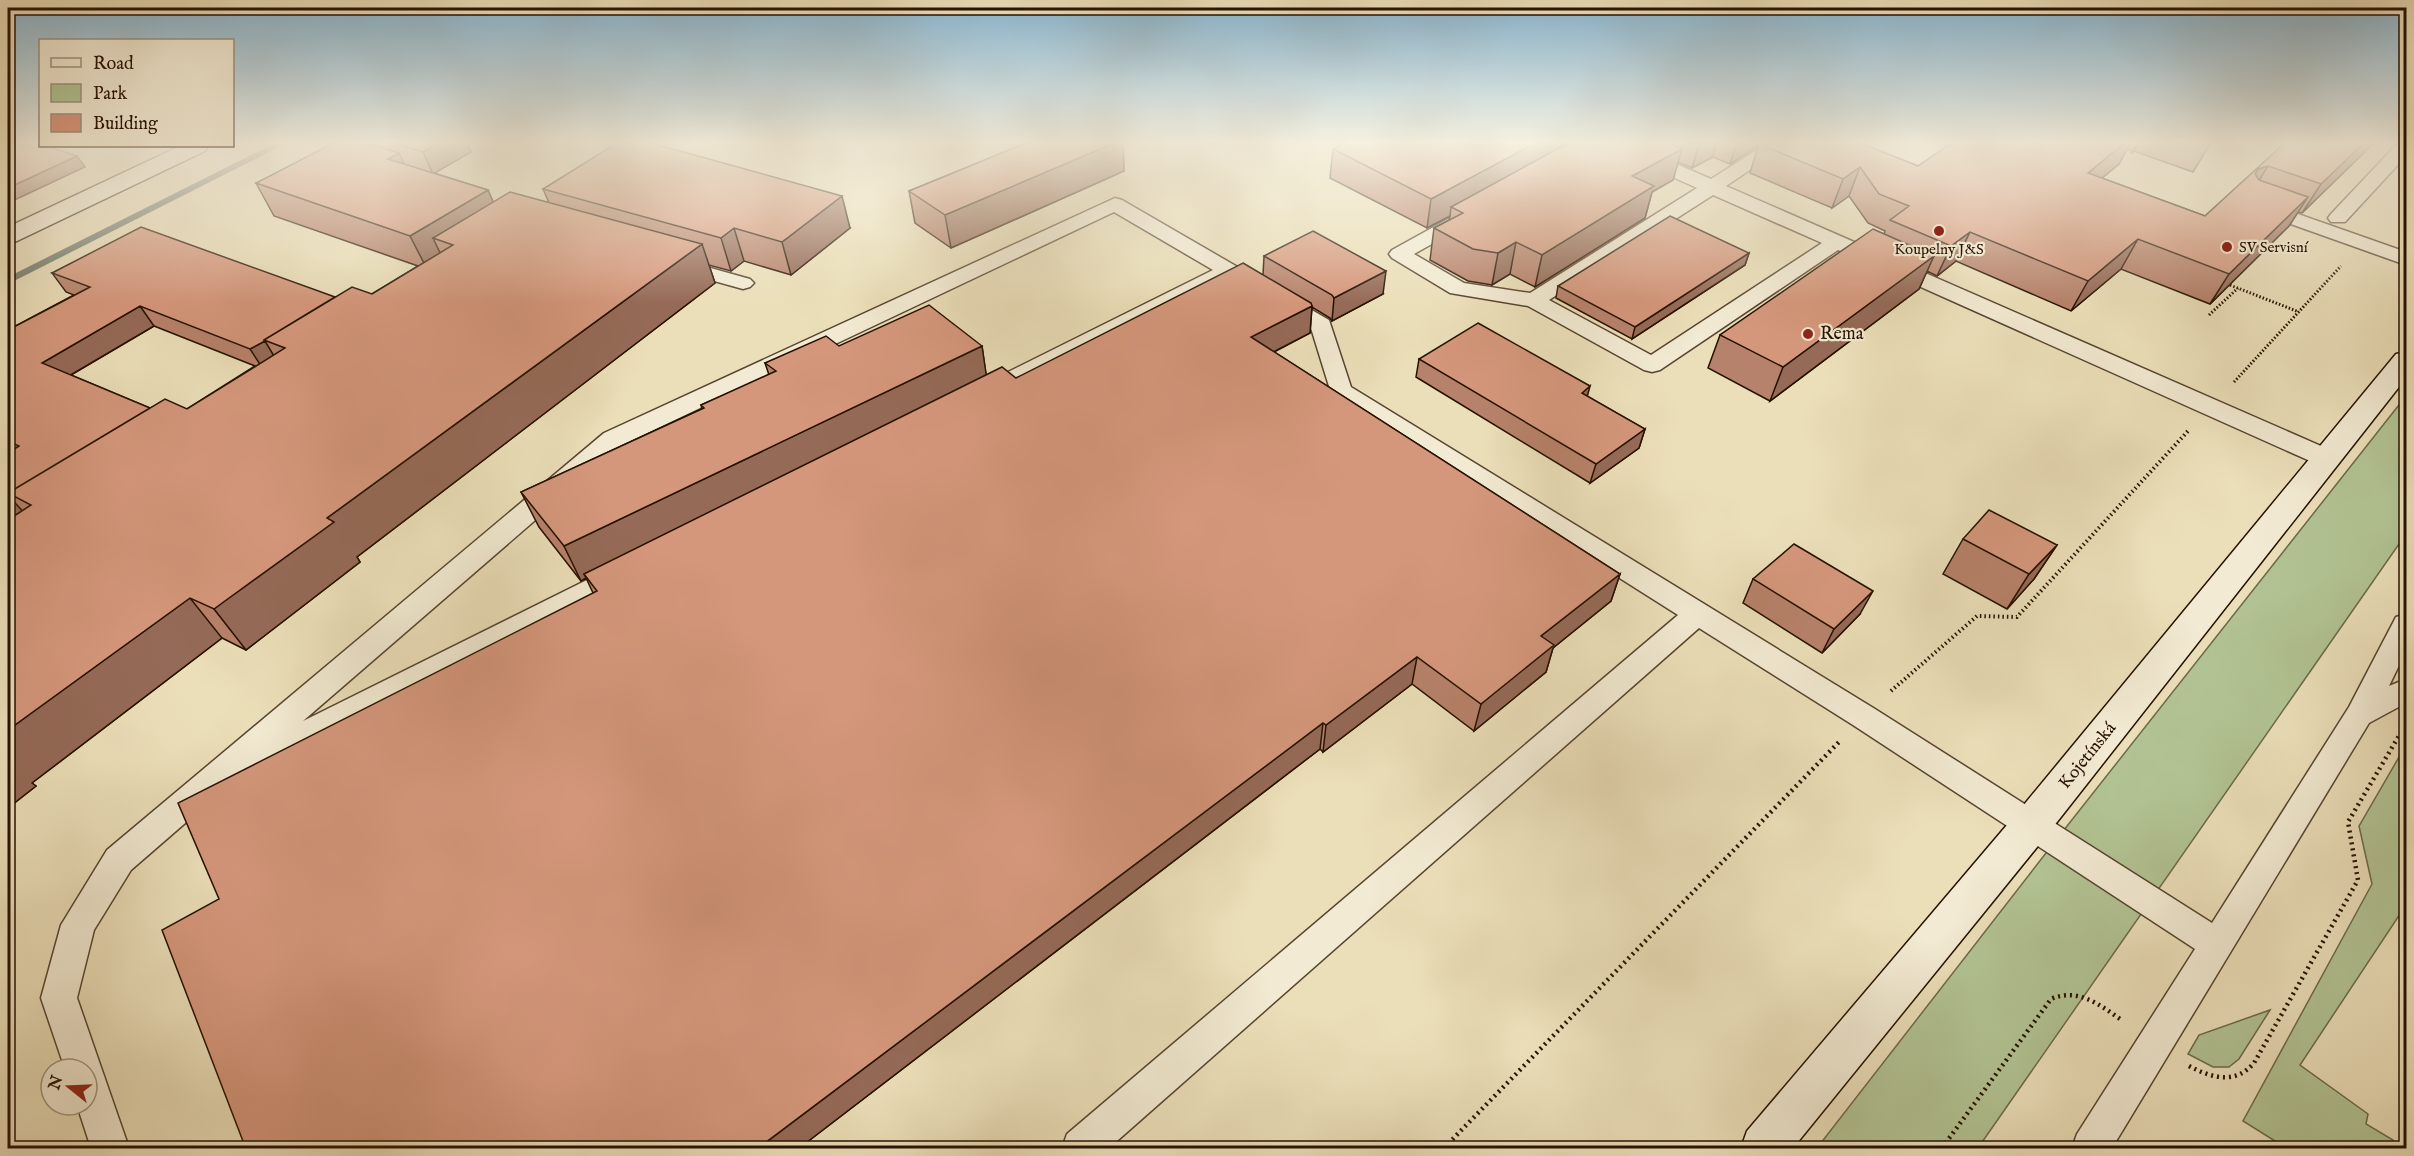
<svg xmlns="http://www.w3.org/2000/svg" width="2414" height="1156" font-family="'IM FELL English',serif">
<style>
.green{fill:#b2c393;stroke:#6c6a4a;stroke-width:1.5}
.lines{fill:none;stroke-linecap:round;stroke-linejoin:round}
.stream{fill:#6b786c;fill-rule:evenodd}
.service-casing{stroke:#57442f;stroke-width:3}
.secondary-casing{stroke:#261101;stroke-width:3}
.path-far2{stroke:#261101;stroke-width:3;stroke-dasharray:1.5 2;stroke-linecap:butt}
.path-far1{stroke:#261101;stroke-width:4;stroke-dasharray:1.5 3;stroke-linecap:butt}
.path{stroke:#261101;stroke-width:4.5;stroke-dasharray:2 4;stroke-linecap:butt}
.service{fill:#f2ead2;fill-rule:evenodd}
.secondary{fill:#f2ead2;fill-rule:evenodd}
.wall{fill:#b7826b;stroke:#261101;stroke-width:1.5;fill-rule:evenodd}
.shaded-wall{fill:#956a57;stroke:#261101;stroke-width:1.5}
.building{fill:#d5977c;stroke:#261101;stroke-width:1.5}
.poi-dot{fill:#8f2418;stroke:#f2ead2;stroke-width:2}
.labels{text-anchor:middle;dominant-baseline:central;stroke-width:4.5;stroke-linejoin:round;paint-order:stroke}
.far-poi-label{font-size:15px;fill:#261101;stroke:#f2ead2;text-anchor:start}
.poi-label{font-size:18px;fill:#261101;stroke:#f2ead2;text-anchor:start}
.street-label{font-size:18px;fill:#261101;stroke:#f2ead2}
</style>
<rect width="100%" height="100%" fill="#ebdfb9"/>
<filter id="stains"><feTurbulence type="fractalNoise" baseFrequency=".00333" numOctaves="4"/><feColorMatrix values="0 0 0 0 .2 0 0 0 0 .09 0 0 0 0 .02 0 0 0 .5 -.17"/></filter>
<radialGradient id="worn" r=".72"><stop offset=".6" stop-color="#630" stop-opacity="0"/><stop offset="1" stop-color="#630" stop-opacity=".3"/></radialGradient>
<path class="green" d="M2406 396V534L1978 1148H1817L2060 835Z
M2406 745V905L2300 1065 2368 1114 2366 1124 2393 1140 2396 1148H2286L2243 1121 2372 884 2359 826Z
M2270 1010 2239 1059 2229 1067H2213L2188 1054 2199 1035Z"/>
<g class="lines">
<path class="stream" d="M279 141H291L8 284V277Z"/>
<g class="service-casing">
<path id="service" d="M1599 141H1623L1711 179 1771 141H1793L1726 186 2337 453 2340 459 2337 465 2328 467 2319 465 1838 250 1660 370 1652 372 1644 370 1528 306 1450 293 1392 258 1389 254 1392 250 1459 213H1473L1476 217 1473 221 1414 254 1464 283 1530 293 1697 188 1601 145ZM1713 195 1822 243 1651 355 1549 300Z
M2406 141V156L2345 222H2331L2328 218 2331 214 2399 142Z
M1115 198 1122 200 1329 320 1351 387 1875 709 2212 923 2349 707 2396 617 2406 614V651L2389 686 2406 679V703L2369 723 2112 1148H2072L2077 1134 2195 949 1853 725 1699 628 1109 1148H1062L1067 1134 1678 615 1332 396 1311 328 1228 279 990 399 982 401 974 399 970 394 974 389 1213 270 1114 212 622 445 303 721 613 567 623 564 633 567 636 574 633 581 261 770 250 773 244 772 131 870 94 930 77 998 129 1148H91L77 1105H87V1069H65L41 998 61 925 107 850 604 433Z
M2261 201 2406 252V265L2254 211 2251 207 2254 203Z
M678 259 750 279 754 283 750 287 743 289 671 269 668 265 671 261Z"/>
</g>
<g class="secondary-casing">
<path id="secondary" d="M180 146H208L205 151 17 241 8 243V227Z
M2406 352V378L2046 836 1793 1148H1741L1747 1131 2018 812 2396 354Z"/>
</g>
<path class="path-far2" d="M2230 285 2299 312
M2209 315 2238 288
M2234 382 2341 266"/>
<path class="path-far1" d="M1891 691 1977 616 2017 617 2188 431"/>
<path class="path" d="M2189 1066C2212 1078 2235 1085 2254 1063L2358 880 2348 822 2400 734
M1444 1148 1839 742
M1942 1148 2051 999C2079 987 2101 1006 2123 1021"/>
<use href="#service" class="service"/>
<use href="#secondary" class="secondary"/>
</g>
<path class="wall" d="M373 141H466L471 152 434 173 488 190 493 202 549 203 543 189 850 228 791 275 744 261 731 271 709 265 715 283 357 557 360 562 246 650 222 638 32 783 36 786 8 808V520L9 519 8 518V330L74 295 66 292 52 273 335 297 372 294 418 266 274 216 256 183 375 146ZM154 326 255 366 187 409 150 408 71 375Z
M1031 141H1123L1124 171 951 248 915 223 909 191Z
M1349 141H1855L1918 166 1955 141H2210V144L2193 172 2134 151 2132 153 2130 150 2127 149 2119 164 2102 178 2205 216 2287 141H2376L2302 213 2298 212 2289 226 2210 304 2121 269 2071 311 1956 261 1937 276 1927 271 1919 289 1770 401 1708 368 1720 335 1884 234 1885 231 1868 223 1849 196 1832 208 1750 173 1758 146 1730 164 1713 157 1692 168 1678 162 1673 180 1652 192 1645 218 1535 287 1510 274 1492 285 1468 281 1430 260 1434 228 1449 220 1450 216 1427 228 1330 178 1333 149Z
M1749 253 1745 265 1632 339 1556 298 1558 286Z
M1264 256 1383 294 1332 321 1330 318 1312 307 1310 333 1274 352 1620 574 1611 601 1553 648 1546 672 1474 731 1412 684 1323 752 1320 749 798 1149H246L219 899 593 593 586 578 581 581 539 527 521 492 702 409 701 405 769 375 765 363 839 346H982L986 375 1016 378 1263 275Z
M1419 359 1588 397 1645 429 1639 448 1590 483 1416 377Z
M1963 539 2057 545 2034 579 2007 609 1943 574Z
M2406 577V588L2401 585Z
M1753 579 1860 614 1822 653 1743 603Z"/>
<path class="shaded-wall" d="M442 141H466L471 152 433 174 423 152Z
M1119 141H1123L1124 171 951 248 945 215Z
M1539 141H1586L1451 207 1450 216 1427 228 1431 199Z
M1700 141H1717L1713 157 1692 168Z
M1737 141H1767L1759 144 1758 146 1730 164Z
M2127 141H2132L2119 164 2073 202 2088 173Z
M2139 141H2140L2134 151 2132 153Z
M2366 141H2376L2302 213 2321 184Z
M1682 149 1673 180 1652 192 1645 218 1535 287 1542 255 1632 176Z
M399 153 414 185 388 159Z
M77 156 85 167 8 203V188Z
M2268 166 2250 195 2240 198 2258 169Z
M1860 167 1849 196 1832 208 1843 179Z
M488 190 502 222 433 238 443 259 427 269 410 236Z
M842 196 850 228 791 275 782 242Z
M2308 197 2289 226 2210 304 2229 274Z
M734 228 744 261 731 271 721 238Z
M1970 232 1956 261 1937 276 1951 246Z
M2138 239 2121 269 2071 311 2088 281Z
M1516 242 1510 274 1492 285 1498 253Z
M702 244 715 283 357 557 360 562 246 650 214 609 327 518Z
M1749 253 1745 265 1632 339 1635 327Z
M1934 256 1919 289 1770 401 1783 367Z
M1386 271 1383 294 1332 321 1334 298Z
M140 306 154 326 57 383 42 363Z
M1312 306 1310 333 1250 364 1251 337Z
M265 341 277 361 263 369 250 349Z
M982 346 987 380 584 574 586 578 581 581 564 546Z
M1590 386 1585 405 1582 393Z
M1645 429 1639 448 1590 483 1596 464Z
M8 495 26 515 15 522 8 513Z
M2057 545 2034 579 2007 609 2029 574Z
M1620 574 1611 601 1553 648 1546 672 1474 731 1481 704 1541 636Z
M1873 591 1860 614 1822 653 1834 629Z
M190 598 222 638 32 783 36 786 8 808V730Z
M1417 657 1412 684 1323 752 1326 725Z
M1323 723 1320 749 798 1149H757Z"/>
<path class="building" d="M21 141H40V146H47L77 156 8 188V147Z
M337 141H359L399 153 388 159 488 190 410 236 256 183Z
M388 141H442L423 152Z
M620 141H644L842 196 782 242 734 228 721 238 543 189Z
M1031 141H1119L945 215 909 191Z
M1349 141H1539L1431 199 1333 149Z
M1572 141H1664L1682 149 1632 176 1654 186 1542 255 1516 242 1498 253 1473 249 1434 228 1463 213 1451 207Z
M1764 141H1855L1918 166 1955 141H2127L2088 173 2205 216 2287 141H2366L2321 184 2268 166 2258 169 2255 174 2259 180 2308 197 2229 274 2138 239 2088 281 1970 232 1951 246 1890 220 1909 206 1879 194 1860 167 1843 179 1759 144Z
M2202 141H2210V144Z
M510 192 702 244 327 518 334 522 214 609 190 598 8 730V520L31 505 8 493 165 399 187 409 285 348 264 340 352 287 372 294 453 245 433 238Z
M1670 216 1749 253 1635 327 1558 286Z
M141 227 335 297 264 340 265 341 250 349 140 306 42 363 150 408 8 493V453L19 446 8 441V330L90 287 52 273Z
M1873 229 1934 256 1783 367 1720 335Z
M1313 231 1386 271 1334 298 1332 295 1264 256Z
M1243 263 1311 303 1312 306 1251 337 1620 574 1541 636 1554 645 1481 704 1417 657 1326 725 1323 723 757 1149H246L162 930 219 899 178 803 597 591 584 574 1002 367 1016 378Z
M929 305 982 346 564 546 521 492 704 408 701 405 776 371 765 363 826 336 839 346Z
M1478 323 1590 386 1582 393 1645 429 1596 464 1419 359Z
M1989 510 2057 545 2029 574 1963 539Z
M1794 544 1873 591 1834 629 1753 579Z"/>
<linearGradient id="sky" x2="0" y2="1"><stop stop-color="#88b7d3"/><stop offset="0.47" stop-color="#f6f1e0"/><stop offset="1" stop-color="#f6f1e0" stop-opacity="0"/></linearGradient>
<rect width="2414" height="303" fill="url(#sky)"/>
<g class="poi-dot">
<circle cx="1939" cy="231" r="6"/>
<circle cx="2227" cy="247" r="6"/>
<circle cx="1808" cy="334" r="6"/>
</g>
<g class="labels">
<g class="far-poi-label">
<text x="2239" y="247">SV Servisní</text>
<text x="1939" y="249" text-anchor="middle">Koupelny J&amp;S</text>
</g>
<g class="poi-label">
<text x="1820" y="334">Rema</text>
</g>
<g class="street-label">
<text transform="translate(2088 756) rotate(-51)">Kojetínská</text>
</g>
</g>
<rect width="2414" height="1156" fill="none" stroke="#ebdfb9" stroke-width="30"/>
<rect x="9" y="9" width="2396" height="1138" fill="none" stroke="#261101" stroke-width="3"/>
<rect x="15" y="15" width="2384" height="1126" fill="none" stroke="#261101" stroke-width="1.5"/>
<rect x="39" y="39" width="195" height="108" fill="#f2ead2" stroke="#a0937e" stroke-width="1.5"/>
<rect x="51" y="58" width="30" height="9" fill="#f2ead2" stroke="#a0937e" stroke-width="1.5"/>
<text x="93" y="69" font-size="18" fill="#261101">Road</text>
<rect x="51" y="84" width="30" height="18" fill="#b2c393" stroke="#a0937e" stroke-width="1.5"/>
<text x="93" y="99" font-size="18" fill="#261101">Park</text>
<rect x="51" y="114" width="30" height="18" fill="#d5977c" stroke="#a0937e" stroke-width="1.5"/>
<text x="93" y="129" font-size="18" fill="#261101">Building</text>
<g transform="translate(69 1087) rotate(288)"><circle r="28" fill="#f2ead2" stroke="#a0937e" stroke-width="1.5"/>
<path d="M0-4.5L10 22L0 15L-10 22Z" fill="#8f2418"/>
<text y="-9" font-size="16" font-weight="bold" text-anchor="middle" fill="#261101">N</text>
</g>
<rect width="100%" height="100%" filter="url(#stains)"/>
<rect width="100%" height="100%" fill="url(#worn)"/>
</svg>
